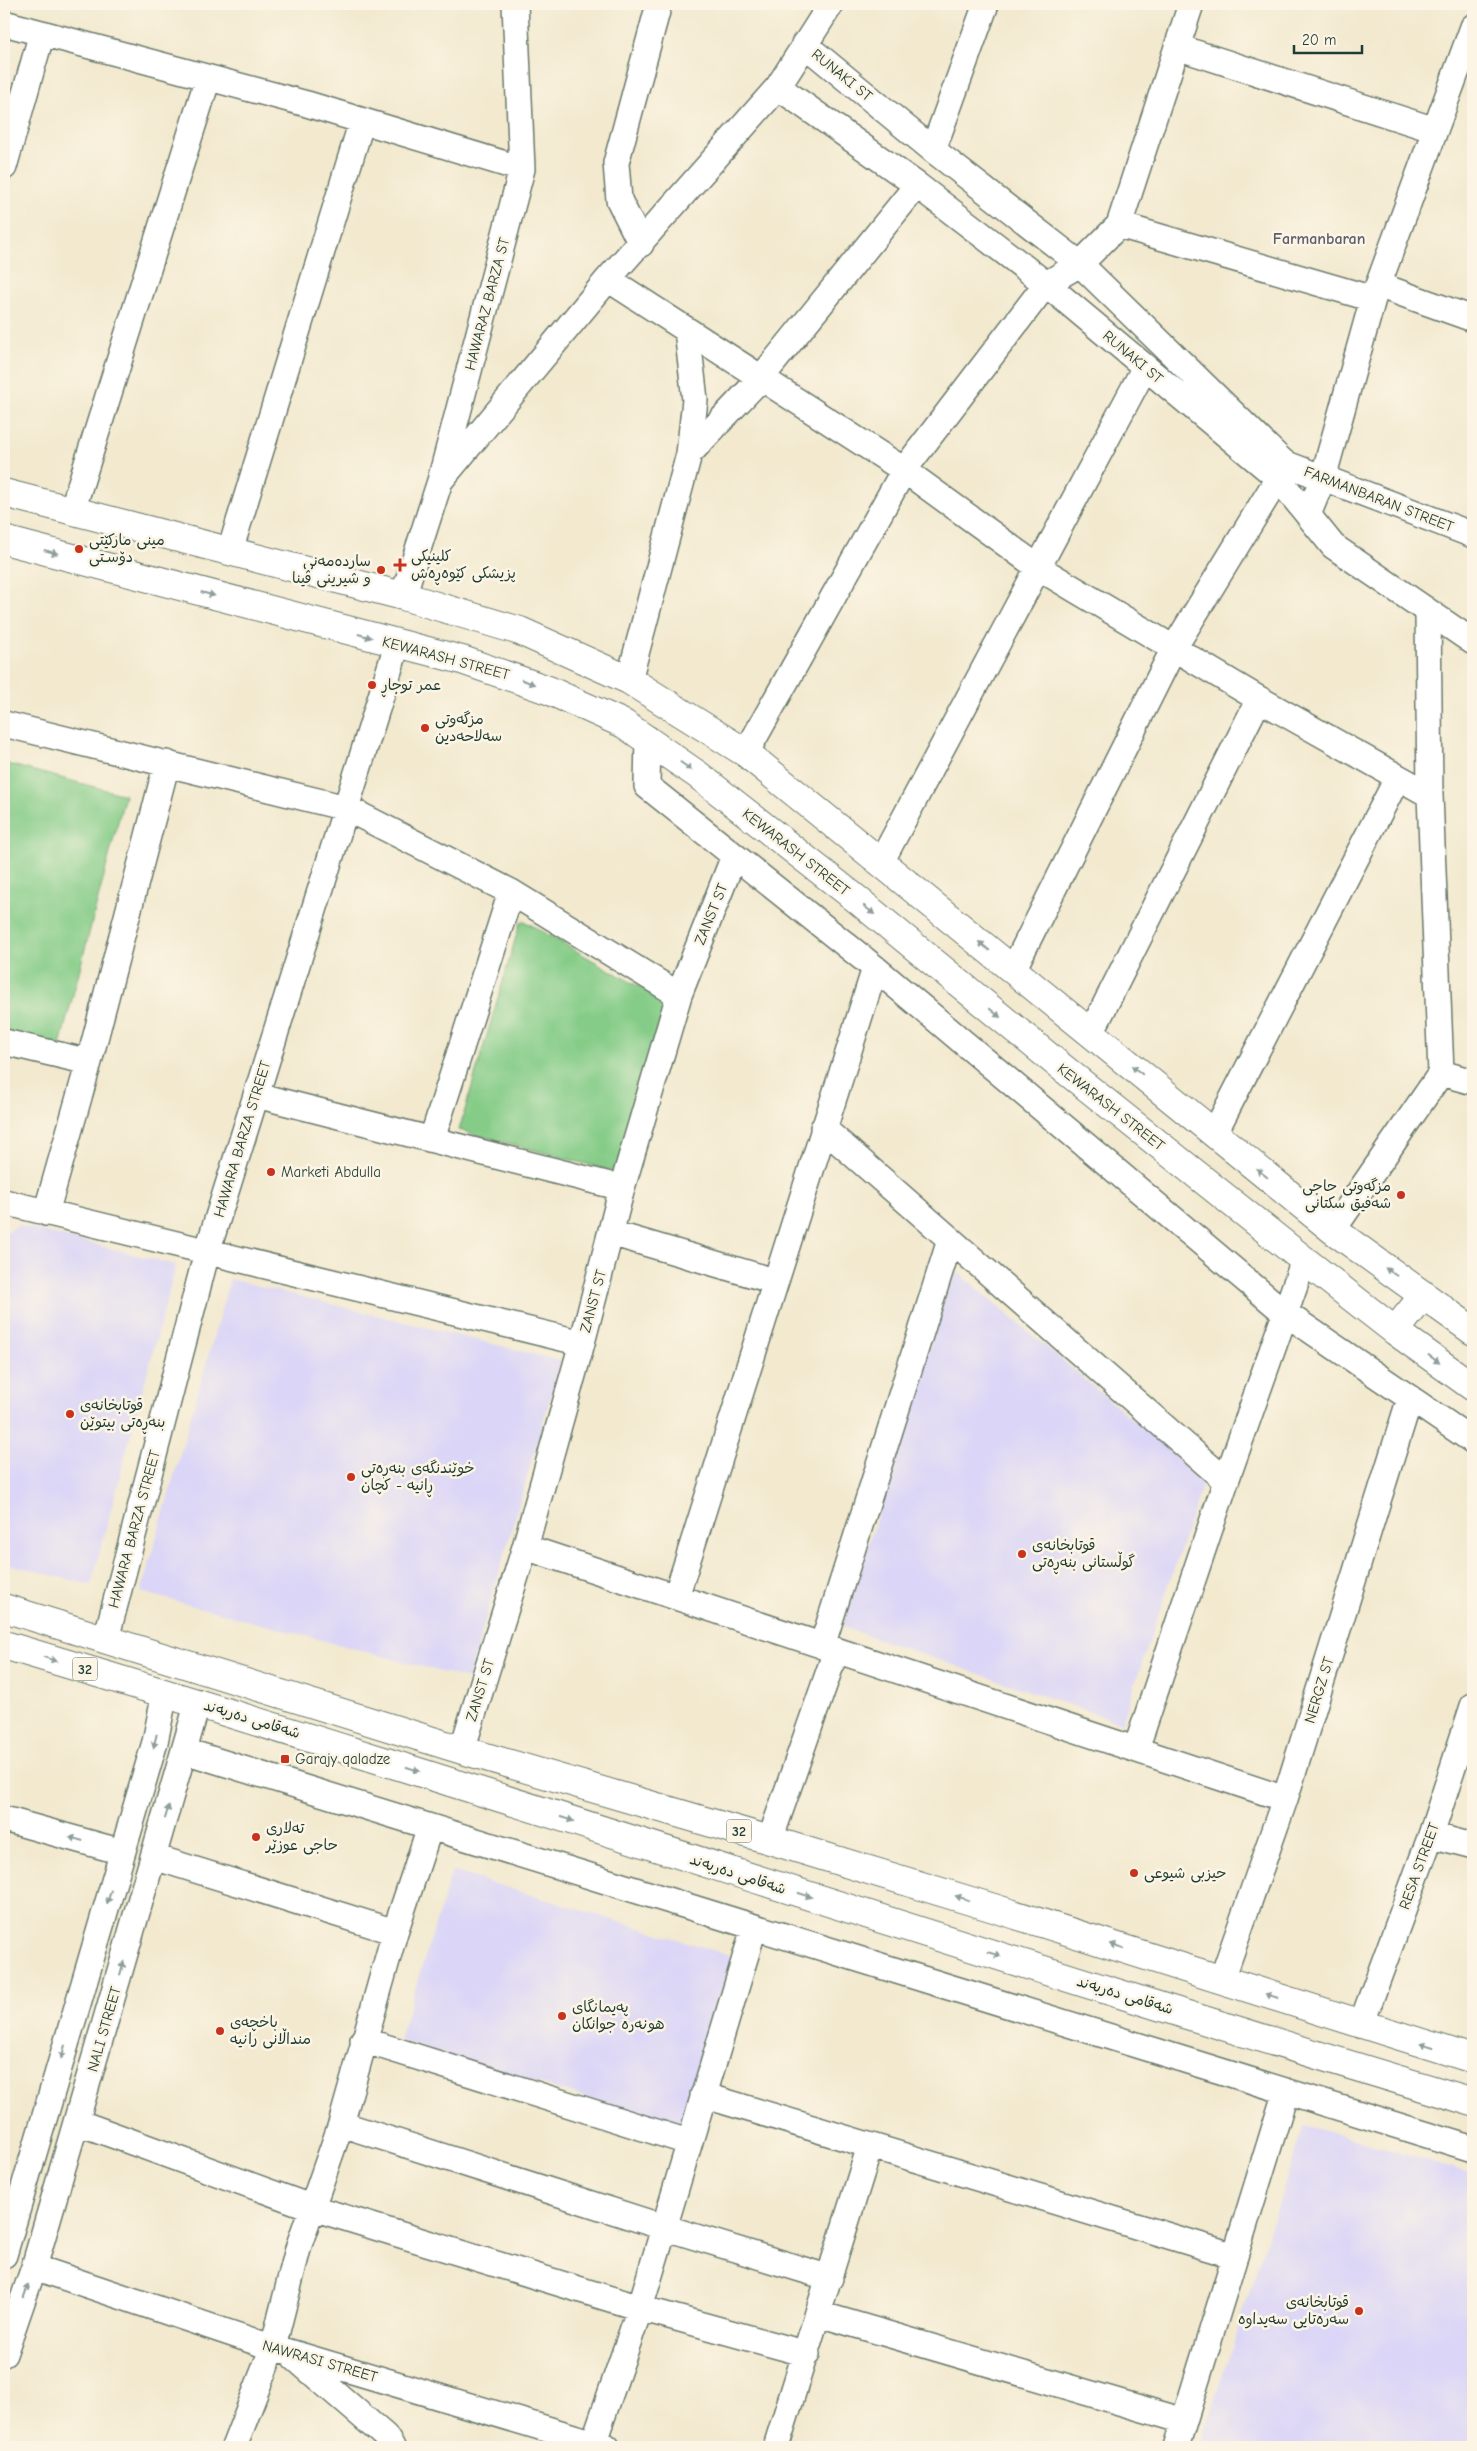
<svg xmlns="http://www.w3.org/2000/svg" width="1477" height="2451" font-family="'Comic Neue','Playpen Sans Arabic',sans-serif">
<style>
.built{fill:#dbd6f7}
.green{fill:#85cc88;stroke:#52845e}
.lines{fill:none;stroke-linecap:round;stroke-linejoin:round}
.minor-casing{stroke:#69796a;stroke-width:28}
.major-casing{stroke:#69796a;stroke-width:30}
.highway-casing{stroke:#69796a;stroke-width:30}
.minor{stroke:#fff;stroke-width:25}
.major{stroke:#fff;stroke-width:28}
.highway{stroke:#fff;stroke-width:28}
.oneway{fill:#8f9e9a}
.poi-dot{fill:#c8321e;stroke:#fcf5e5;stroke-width:2}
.labels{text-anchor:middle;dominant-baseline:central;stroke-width:5;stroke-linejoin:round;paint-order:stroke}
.shield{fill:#fcf5e5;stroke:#617469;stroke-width:1}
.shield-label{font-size:14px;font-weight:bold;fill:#1f3d34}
.street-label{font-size:15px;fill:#1f3d34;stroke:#fcf5e5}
.poi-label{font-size:15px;fill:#1f3d34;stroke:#fcf5e5;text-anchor:start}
.neighbourhood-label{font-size:16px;font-weight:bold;fill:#5d5e6c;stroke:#fcf5e5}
</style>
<rect width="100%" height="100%" fill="#fcf5e5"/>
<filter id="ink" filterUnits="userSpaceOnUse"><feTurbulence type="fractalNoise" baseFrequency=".02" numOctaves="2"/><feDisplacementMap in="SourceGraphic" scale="10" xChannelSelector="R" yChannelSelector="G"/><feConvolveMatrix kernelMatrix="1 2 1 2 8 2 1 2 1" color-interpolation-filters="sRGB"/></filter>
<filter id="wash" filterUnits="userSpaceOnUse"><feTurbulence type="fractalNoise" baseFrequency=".0096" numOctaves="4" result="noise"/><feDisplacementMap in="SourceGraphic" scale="20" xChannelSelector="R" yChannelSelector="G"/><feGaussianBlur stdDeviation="1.12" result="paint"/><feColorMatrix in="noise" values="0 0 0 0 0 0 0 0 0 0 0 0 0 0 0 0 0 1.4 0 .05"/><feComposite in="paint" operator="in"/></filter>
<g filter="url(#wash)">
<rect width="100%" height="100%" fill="#f2e9cf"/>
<path class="built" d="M17 1225 176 1265 91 1585 4 1563V1234Z
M954 1269 1204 1480 1122 1723 843 1627Z
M230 1279 561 1361 468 1679 141 1592Z
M452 1871 733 1956 683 2124 677 2126 399 2040Z
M1304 2125 1473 2174V2447H1199Z"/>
<path class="green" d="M4 763 125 795 59 1049 4 1034Z
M524 921 664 1001 665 1006 616 1172 459 1130 520 923Z"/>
</g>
<g filter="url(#ink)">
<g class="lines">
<g class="minor-casing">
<path id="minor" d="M4 23 307 104 522 169
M804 44 933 150 1080 264 1284 463 1473 535
M1177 47 1435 130
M778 87 917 185 1046 284 1278 478 1333 546 1473 642
M933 150 986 4
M4 167 42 33
M1119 225 1373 299
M641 244 619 200 616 163 659 4
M608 279 904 470 1039 568 1259 699 1430 795
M1378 285 1473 319
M687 330 695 400 689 454
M440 481 608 279 778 87 831 4
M72 511 208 78
M1308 515 1323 478 1373 299 1473 27
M230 551 362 121
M403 596 440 481 522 169 515 4
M629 680 689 454 761 378 917 185
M4 724 346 808 511 892 679 995
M648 739 647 786 875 968 1285 1313 1473 1441
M746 753 904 470 1046 284 1080 264 1119 225 1191 4
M881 862 1145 367
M1013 970 1174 648 1278 478 1284 463
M1091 1033 1259 699
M4 1042 89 1062
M1441 1073 1473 1082
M256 1095 622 1188
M823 1128 1226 1481
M1214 1134 1398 777
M432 1139 511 892
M4 1202 582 1343
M46 1213 89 1062 167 763
M1333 1230 1441 1073 1430 795 1428 613
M611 1233 774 1281
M525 1547 1285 1799
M676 1597 875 968
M106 1639 207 1252 397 645
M822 1646 950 1240
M1136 1749 1226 1481 1304 1260
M462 1750 525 1547 582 1343 622 1188 679 995 734 856
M185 1751 1473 2149
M4 1819 122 1852
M1431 1835 1473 1846
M770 1840 836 1651
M154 1857 395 1932
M1222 1979 1285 1799 1410 1398
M1361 2025 1431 1835 1473 1706
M363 2040 688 2142
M703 2095 1235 2256
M77 2122 313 2208 640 2308 807 2354
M341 2124 663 2227 830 2278
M4 2255 155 1742 165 1693
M34 2267 259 2343 607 2447
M819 2314 1184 2421
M4 2354 34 2267 198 1702
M295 2358 385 2436 392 2447
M234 2447 273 2347 299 2245 341 2124 395 1932 430 1827
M592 2447 640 2308 754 1928
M776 2447 870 2146
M1176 2447 1286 2091"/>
</g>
<g class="major-casing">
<path id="major" d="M4 493 403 596 520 631 629 680 746 753 1333 1230 1473 1331
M4 540 462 660 548 690 624 724 698 775 854 897 1054 1061 1304 1260 1395 1331 1473 1387
M1395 1331 1424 1295"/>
</g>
<g class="highway-casing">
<path id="highway" d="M4 1608 462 1750 770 1840 997 1909 1473 2059
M4 1645C496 1791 982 1956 1473 2102"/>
</g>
<use href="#minor" class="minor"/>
<use href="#major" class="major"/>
<use href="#highway" class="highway"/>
</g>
<defs><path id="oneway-solid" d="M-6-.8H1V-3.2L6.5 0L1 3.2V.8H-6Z" transform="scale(1.25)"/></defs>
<g class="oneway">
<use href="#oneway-solid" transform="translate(51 552) rotate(15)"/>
<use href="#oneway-solid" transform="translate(208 594) rotate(15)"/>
<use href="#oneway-solid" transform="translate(365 636) rotate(15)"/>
<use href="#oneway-solid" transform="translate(528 682) rotate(21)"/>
<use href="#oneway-solid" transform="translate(686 766) rotate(35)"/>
<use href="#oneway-solid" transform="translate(869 910) rotate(39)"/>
<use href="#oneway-solid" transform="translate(984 946) rotate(-141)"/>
<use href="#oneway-solid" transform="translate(995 1013) rotate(39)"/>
<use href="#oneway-solid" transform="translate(1137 1070) rotate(-141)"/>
<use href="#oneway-solid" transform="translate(1262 1173) rotate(-141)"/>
<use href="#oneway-solid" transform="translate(1391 1272) rotate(-145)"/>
<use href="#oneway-solid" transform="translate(1434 1359) rotate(36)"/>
<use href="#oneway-solid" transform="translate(50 1659) rotate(17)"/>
<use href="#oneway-solid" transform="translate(155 1741) rotate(104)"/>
<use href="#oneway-solid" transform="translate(413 1769) rotate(17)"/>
<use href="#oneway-solid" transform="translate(167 1812) rotate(-73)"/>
<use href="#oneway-solid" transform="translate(567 1819) rotate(18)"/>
<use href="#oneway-solid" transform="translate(76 1839) rotate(-164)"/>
<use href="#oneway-solid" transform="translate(805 1895) rotate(17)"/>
<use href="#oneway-solid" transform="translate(109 1897) rotate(106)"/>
<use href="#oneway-solid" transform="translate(962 1898) rotate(-163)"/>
<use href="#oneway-solid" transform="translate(1117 1946) rotate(-163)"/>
<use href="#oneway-solid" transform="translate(994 1954) rotate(17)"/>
<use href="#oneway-solid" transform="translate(122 1968) rotate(-74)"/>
<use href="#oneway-solid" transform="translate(1272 1996) rotate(-162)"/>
<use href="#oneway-solid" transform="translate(1427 2045) rotate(-163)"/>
<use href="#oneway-solid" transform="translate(63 2052) rotate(106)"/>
<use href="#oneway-solid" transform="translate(26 2291) rotate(-70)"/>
</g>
</g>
<g class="poi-dot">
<circle cx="79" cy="549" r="5"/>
<path d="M397.5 557.5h5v5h5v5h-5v5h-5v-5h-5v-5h5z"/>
<circle cx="381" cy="570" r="5"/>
<circle cx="372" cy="685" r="5"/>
<circle cx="425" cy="728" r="5"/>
<circle cx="271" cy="1172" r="5"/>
<circle cx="1401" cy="1195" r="5"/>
<circle cx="70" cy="1414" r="5"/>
<circle cx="351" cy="1477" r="5"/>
<circle cx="1022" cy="1554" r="5"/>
<rect x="280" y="1754" width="10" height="10" rx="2.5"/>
<circle cx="256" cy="1837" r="5"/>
<circle cx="1134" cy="1873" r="5"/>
<circle cx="562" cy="2016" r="5"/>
<circle cx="220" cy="2031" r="5"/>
<circle cx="1359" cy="2311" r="5"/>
</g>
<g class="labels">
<g class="shield">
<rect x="72.5" y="1657.5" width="25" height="23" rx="4"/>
<rect x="726.5" y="1819.5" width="25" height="23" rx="4"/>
</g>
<g class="shield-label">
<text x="85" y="1669">32</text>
<text x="739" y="1831">32</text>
</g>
<g class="street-label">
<text transform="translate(842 75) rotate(39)">RUNAKI ST</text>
<text transform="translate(487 304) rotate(-75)">HAWARAZ BARZA ST</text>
<text transform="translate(1133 357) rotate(40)">RUNAKI ST</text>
<text transform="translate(1379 499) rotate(21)">FARMANBARAN STREET</text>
<text transform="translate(446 658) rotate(15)">KEWARASH STREET</text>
<text transform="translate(796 852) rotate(38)">KEWARASH STREET</text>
<text transform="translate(711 914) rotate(-68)">ZANST ST</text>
<text transform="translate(1111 1107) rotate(38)">KEWARASH STREET</text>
<text transform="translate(242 1139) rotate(-73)">HAWARA BARZA STREET</text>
<text transform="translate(593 1301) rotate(-75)">ZANST ST</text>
<text transform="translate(134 1529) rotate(-75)">HAWARA BARZA STREET</text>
<text transform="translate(480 1690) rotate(-73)">ZANST ST</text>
<text transform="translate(1319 1690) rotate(-73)">NERGZ ST</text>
<text transform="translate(252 1719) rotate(17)">شەقامی دەربەند</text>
<text transform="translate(1419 1866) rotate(-70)">RESA STREET</text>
<text transform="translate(738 1874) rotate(18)">شەقامی دەربەند</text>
<text transform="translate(1125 1995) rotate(17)">شەقامی دەربەند</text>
<text transform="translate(104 2029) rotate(-74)">NALI STREET</text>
<text transform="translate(320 2361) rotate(16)">NAWRASI STREET</text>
</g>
<g class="poi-label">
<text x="89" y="540">مینی مارکێتی<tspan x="89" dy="17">دۆسـتی</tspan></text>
<text x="411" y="556">كلینیكی<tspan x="411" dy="17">پزیشكی كێوەڕەش</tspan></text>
<text x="371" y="561" text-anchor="end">سارده‌مه‌نی<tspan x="371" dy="17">و شیرینی ڤینا</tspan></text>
<text x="382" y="685">عمر توجاڕ</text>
<text x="435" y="719">مزگەوتی<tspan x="435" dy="17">سەلاحەدین</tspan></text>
<text x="281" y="1172">Marketi Abdulla</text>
<text x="1391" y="1186" text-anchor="end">مزگەوتی حاجی<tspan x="1391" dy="17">شەفیق سکتانی</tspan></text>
<text x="80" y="1405">قوتابخانەی<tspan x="80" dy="17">بنەڕەتی بیتوێن</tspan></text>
<text x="361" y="1468">خوێندنگەی بنەڕەتی<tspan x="361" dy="17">ڕانیە - کچان</tspan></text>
<text x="1032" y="1545">قوتابخانه‌ی<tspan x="1032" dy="17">گوڵستانی بنه‌ڕه‌تی</tspan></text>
<text x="295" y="1759">Garajy qaladze</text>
<text x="266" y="1828">تەلاری<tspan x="266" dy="17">حاجی عوزێر</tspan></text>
<text x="1144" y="1873">حیزبی شیوعی</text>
<text x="572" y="2007">پەیمانگای<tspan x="572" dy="17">هونەرە جوانکان</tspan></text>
<text x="230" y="2022">باخچەی<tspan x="230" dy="17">منداڵانی رانیە</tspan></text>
<text x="1349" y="2302" text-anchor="end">قوتابخانەی<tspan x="1349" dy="17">سەرەتایی سەیداوە</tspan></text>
</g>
<g class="neighbourhood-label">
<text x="1319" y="239">Farmanbaran</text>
</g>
</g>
<rect width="1477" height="2451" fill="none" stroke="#fcf5e5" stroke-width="20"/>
<path d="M1294 45v8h68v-8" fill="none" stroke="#1f3d34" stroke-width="2.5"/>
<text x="1302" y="45" font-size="15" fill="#1f3d34" stroke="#fcf5e5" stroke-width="4" paint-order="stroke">20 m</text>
</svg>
